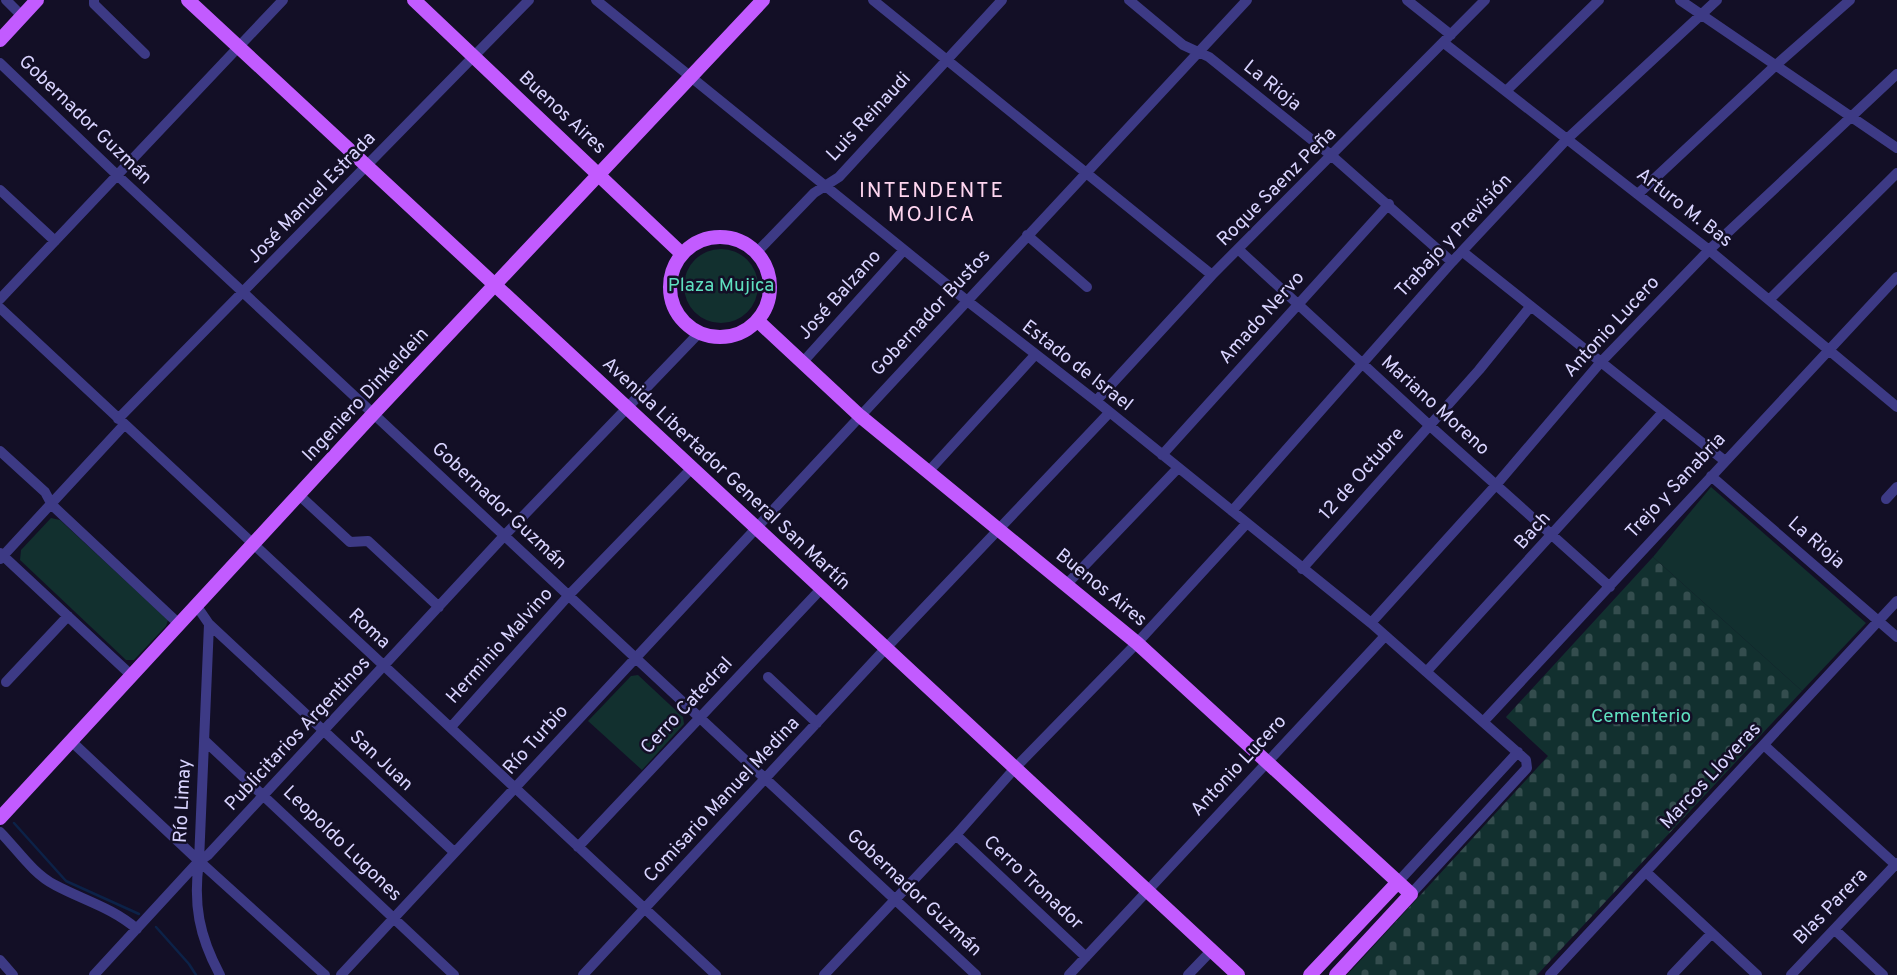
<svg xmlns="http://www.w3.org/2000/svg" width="1897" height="975" font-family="Overpass,sans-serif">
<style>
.green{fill:#12302f}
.cemetery{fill:url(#cemetery-stones)}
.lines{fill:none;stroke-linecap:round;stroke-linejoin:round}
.stream{stroke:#0c2248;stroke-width:2.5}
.minor{stroke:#3d3a85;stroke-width:10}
.major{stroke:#c25bff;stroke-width:14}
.labels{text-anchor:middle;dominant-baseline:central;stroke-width:5;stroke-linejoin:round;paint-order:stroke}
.street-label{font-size:19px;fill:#d9d4ff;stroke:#130f26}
.park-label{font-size:19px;fill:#5fe0c0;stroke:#130f26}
.neighbourhood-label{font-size:21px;letter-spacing:2px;fill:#ffd6f0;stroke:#130f26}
</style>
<defs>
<pattern id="cemetery-stones" width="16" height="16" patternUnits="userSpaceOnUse" patternTransform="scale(1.75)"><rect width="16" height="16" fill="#12302f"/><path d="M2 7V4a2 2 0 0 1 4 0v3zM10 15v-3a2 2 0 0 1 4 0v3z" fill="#344d4e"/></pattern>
</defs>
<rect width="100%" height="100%" fill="#130f26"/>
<path class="green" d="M684 286a37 37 0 1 1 74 0a37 37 0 1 1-74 0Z
M1711 487 1866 623 1802 691 1653 557Z
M51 518 60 520 168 620 166 626 134 660H126L20 560 21 550Z
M638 675 683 717 684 724 642 770 588 721 631 676Z"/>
<path class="cemetery" d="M1653 557 1802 691 1537 975H1347L1548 756 1506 717Z"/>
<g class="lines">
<path class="stream" d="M14 823 66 881 139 914
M156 927 189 964 196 975"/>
<path class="minor" d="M6 0 22 16
M94 0V4L145 54
M596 0 966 300 1096 401 1371 623 1526 760 1527 768 1411 894
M873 0 1212 275
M1129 0 1183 45 1209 57 1332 156 1452 262
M1407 0 1451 35
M1680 0 1897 148
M1444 43 1709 250 1897 407
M0 63 117 175 976 975
M1506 91 1599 0
M0 190 55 241
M1638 194 1776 65 1850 0
M1027 235 1087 287
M1239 250 1429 425 1610 587
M757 252 814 193 839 177 1002 0
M1463 252 1725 461
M0 299 283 0
M1770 299 1897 173
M0 308 716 975
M802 363 904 250
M1096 401 1212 275 1485 0
M118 419 529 0
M0 451 45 492 52 505 179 624
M1162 455 1389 204
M928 472 1035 355
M1711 476 1897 637
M299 495 350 542 368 541 439 607
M1886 499 1897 487
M1232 511 1452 262 1567 139 1717 0
M0 553 131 675
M0 559 124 425
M1302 569 1479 370 1530 307
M1066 585 1178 468
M196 605 209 624 454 852
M1371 623 1496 485 1600 363 1709 250 1897 74
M209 624 199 861C193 904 199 936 220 975
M1427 671 1662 413
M768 677 817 723
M6 682 68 616
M1484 721 1897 277
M451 727 569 595 692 468
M204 740 454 975
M71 741 199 861 325 975
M1765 746 1897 866
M0 832C17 849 33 874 55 885 85 901 111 907 137 929
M956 835 1086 957
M578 847 821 589
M1646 872 1757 975
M1398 882 1518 752
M1835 930 1883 975
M0 960 13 975
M94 975 199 861 208 855 504 536 699 333
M341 975 1247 0
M583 975 886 648 1109 413
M824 975 956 835 1016 767 1137 643 1247 523
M1069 975 1385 636
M1188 975 1212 950
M1550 975 1897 601
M1672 975 1711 934
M1791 975 1897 863"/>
<path class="major" d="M188 0 1238 975
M414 0 682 254
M0 40 37 0
M670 287a50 50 0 1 1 100 0a50 50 0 1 1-100 0Z
M758 321 860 416 1137 643 1411 894 1336 975
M0 818 374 413 763 0
M1310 975 1398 882"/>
</g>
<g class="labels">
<g class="street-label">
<text transform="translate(1272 86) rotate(39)">La Rioja</text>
<text transform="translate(562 113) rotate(43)">Buenos Aires</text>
<text transform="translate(869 117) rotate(-47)">Luis Reinaudi</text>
<text transform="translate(85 120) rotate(44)">Gobernador Guzmán</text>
<text transform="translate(1277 187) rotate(-45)">Roque Saenz Peña</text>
<text transform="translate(312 198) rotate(-46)">José Manuel Estrada</text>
<text transform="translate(1684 208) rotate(38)">Arturo M. Bas</text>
<text transform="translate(1454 236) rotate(-47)">Trabajo y Previsión</text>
<text transform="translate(840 295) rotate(-48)">José Balzano</text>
<text transform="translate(931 313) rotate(-47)">Gobernador Bustos</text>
<text transform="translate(1262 318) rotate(-48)">Amado Nervo</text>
<text transform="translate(1612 327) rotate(-47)">Antonio Lucero</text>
<text transform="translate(1077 366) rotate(38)">Estado de Israel</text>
<text transform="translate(366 395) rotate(-47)">Ingeniero Dinkeldein</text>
<text transform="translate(1435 406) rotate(42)">Mariano Moreno</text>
<text transform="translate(726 474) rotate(43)">Avenida Libertador General San Martín</text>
<text transform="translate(1362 474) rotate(-48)">12 de Octubre</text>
<text transform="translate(1676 486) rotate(-47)">Trejo y Sanabria</text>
<text transform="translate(499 506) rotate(43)">Gobernador Guzmán</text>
<text transform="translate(1533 531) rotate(-48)">Bach</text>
<text transform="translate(1816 543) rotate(41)">La Rioja</text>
<text transform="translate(1101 588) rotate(39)">Buenos Aires</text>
<text transform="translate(369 629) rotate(43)">Roma</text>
<text transform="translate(500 646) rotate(-48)">Herminio Malvino</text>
<text transform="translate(687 706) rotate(-47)">Cerro Catedral</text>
<text transform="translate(298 734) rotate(-47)">Publicitarios Argentinos</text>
<text transform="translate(536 740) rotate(-48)">Río Turbio</text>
<text transform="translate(381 761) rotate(43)">San Juan</text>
<text transform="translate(1239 766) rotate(-47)">Antonio Lucero</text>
<text transform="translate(1711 776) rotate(-47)">Marcos Lloveras</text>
<text transform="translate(722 800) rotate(-47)">Comisario Manuel Medina</text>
<text transform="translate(183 801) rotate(-87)">Río Limay</text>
<text transform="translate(342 844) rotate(44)">Leopoldo Lugones</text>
<text transform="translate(1033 883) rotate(43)">Cerro Tronador</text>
<text transform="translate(914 893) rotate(43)">Gobernador Guzmán</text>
<text transform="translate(1831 907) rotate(-46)">Blas Parera</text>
</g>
<g class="park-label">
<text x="721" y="286">Plaza Mujica</text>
<text x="1641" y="717">Cementerio</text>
</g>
<g class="neighbourhood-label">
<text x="932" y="191">INTENDENTE<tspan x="932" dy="24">MOJICA</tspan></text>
</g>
</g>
</svg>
